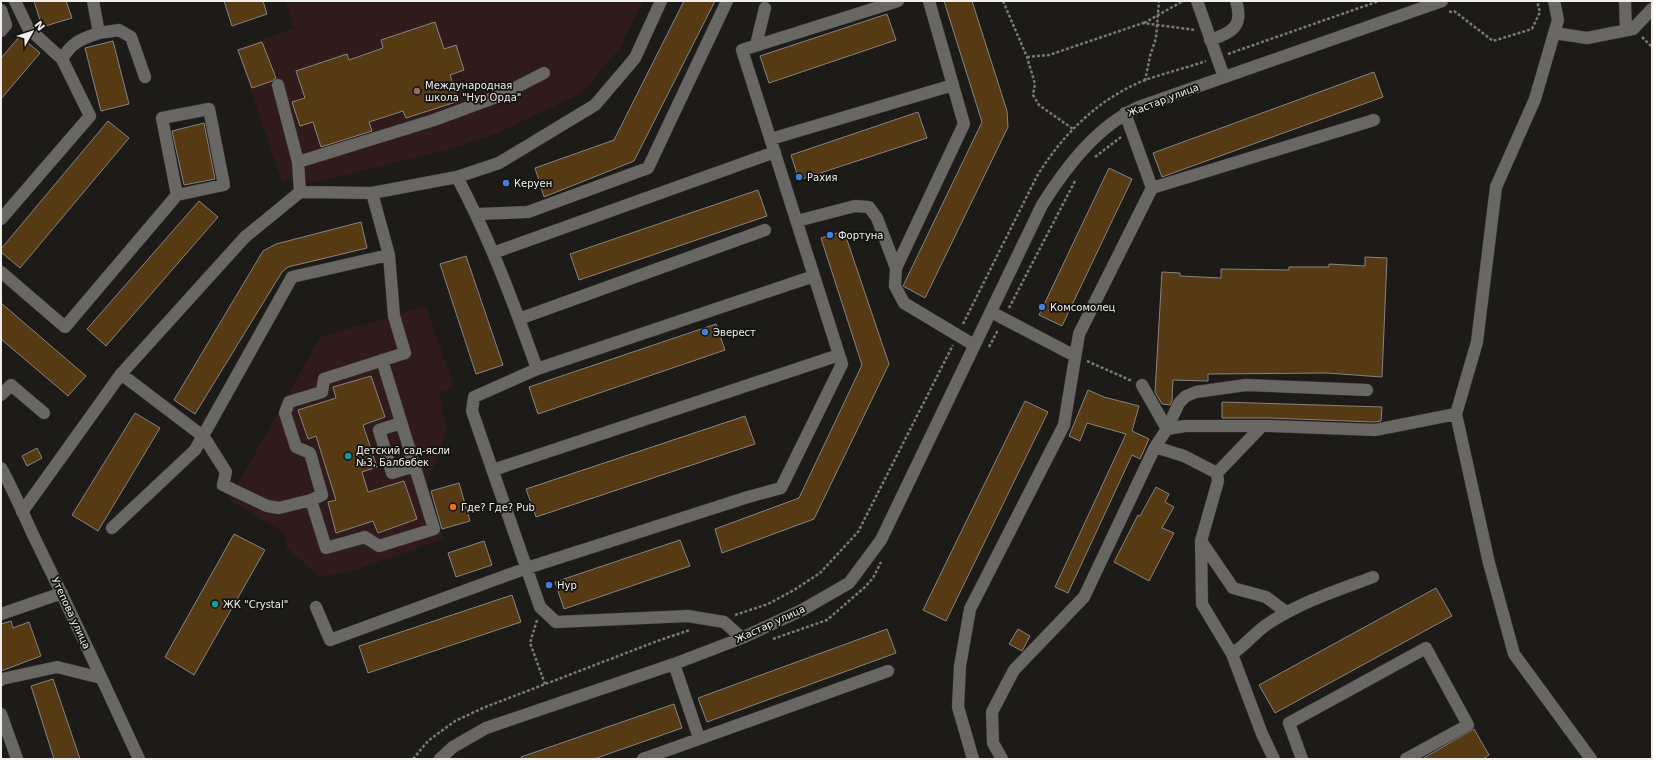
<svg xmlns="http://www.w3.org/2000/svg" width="1653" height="760" font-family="'DejaVu Sans',sans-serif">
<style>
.education{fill:#2f1c1a}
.building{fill:#553a13;stroke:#868380}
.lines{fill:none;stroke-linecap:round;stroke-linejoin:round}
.minor-casing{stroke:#363533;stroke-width:13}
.path{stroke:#797875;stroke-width:2.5;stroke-dasharray:3 2;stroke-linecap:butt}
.minor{stroke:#696764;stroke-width:12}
.education-dot{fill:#8d6e63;stroke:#13120f;stroke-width:1.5}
.shop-dot{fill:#3f7fe0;stroke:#13120f;stroke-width:1.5}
.culture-dot{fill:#0f9aa8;stroke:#13120f;stroke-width:1.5}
.food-dot{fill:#e8710a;stroke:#13120f;stroke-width:1.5}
.labels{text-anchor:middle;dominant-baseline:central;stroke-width:3.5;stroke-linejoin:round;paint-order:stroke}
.poi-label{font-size:10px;fill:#f0efed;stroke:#13120f;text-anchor:start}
.street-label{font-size:10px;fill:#f0efed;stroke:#13120f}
</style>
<rect width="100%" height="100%" fill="#1c1b18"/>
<path class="education" d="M285 1H643L620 48 582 93 495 134 450 149 317 182 308 181 303 176 282 181 236 49 294 28Z
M426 305 454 387 439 392 447 428 427 485 444 539 349 572 320 577 287 548 283 532 228 499 234 491 320 337 394 316Z"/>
<path class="building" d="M34 1H66L72 18 42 27Z
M224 1H263L267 14 232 26Z
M684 1H715L634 161 544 197 535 168 614 140Z
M944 1H972L1007 111 1008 127 925 298 903 286 982 122Z
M887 14 896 40 769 83 760 56Z
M435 22 444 49 456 45 464 70 450 75 459 101 406 118 403 111 369 122 372 131 321 147 313 122 300 126 292 102 305 98 296 71 347 54 349 60 383 48 381 40Z
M20 36 40 53 1 99V58Z
M113 41 129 104 101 111 85 48Z
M262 42 276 78 272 81 252 88 238 50Z
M1374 72 1383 97 1162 177 1153 153Z
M918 112 927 138 799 180 791 155Z
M108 121 129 138 20 268 1 252V249Z
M204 123 215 179 184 185 172 131Z
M1109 168 1132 179 1062 326 1039 315Z
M758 190 767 216 579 280 570 254Z
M199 201 218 217 106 346 87 329Z
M361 222 367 248 288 267 282 272 195 414 174 400 263 251 276 244Z
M844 231 889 364 814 519 722 553 715 529 799 498 862 365 821 238Z
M466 256 503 365 476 374 440 264Z
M1365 257 1387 258 1382 377 1327 373 1208 374V381L1173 380 1172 401 1170 405 1162 404 1155 392 1162 272 1180 273V276L1221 278V269L1289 270V267H1329V264L1365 266Z
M1 303 86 376 68 396 1 339Z
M716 324 725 350 538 414 529 387Z
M371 376 385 417 363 425 377 467 362 472 368 492 404 481 417 519 378 533 373 521 336 533 328 502 336 500 316 436 308 439 298 410 336 398 333 387Z
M1088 390 1104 397 1139 406 1132 431 1149 439 1140 459 1132 455 1068 593 1055 587 1126 434 1087 423 1080 441 1069 436Z
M1025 401 1048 412 946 621 923 610Z
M1222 402 1382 407 1381 421 1374 422 1269 418H1222Z
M135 413 160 428 98 531 72 515Z
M745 416 755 444 536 517 526 489Z
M37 448 42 458 27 466 22 456Z
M459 483 470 521 442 529 431 491Z
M1156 487 1169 494 1165 502 1174 507 1162 528 1174 533 1149 581 1114 562 1138 515 1140 516Z
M234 534 265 550 194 675 165 657Z
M680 540 690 566 564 609 555 582Z
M484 541 492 565 456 577 448 553Z
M1436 588 1452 616 1275 713 1259 685Z
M512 595 521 622 368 673 359 646Z
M11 621 13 628 29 622 41 656 1 671V624Z
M887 629 896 653 707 722 698 698Z
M1018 629 1030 636 1022 651 1009 644Z
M53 679 80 759H54L31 686Z
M674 704 682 728 594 759H522L521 757Z
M1474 729 1489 755 1483 759H1422Z"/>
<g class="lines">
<g class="minor-casing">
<path id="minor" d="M93 1 99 33 119 30 131 37 145 77
M1197 1 1224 77
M1554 1 1558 20 1535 99 1496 187 1477 342 1456 414 1489 563 1514 654 1591 759
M1625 1 1626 30
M1 10 6 25 1 31
M1554 33 1587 38 1633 29 1652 9
M1210 40C1232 33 1244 26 1236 1
M756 45 765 8
M62 59C72 42 81 39 99 33
M278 85 298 162 300 192
M1125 113 1152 188
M771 139 953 85
M298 162 434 120 499 96 544 73
M457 177C490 239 514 304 537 369L474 397 472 411 540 607 556 622 688 616 724 622 742 638
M372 193 389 255 394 316 405 353 324 379 322 392 289 402 285 413 296 447 310 453 322 495 311 500 326 548 365 537 379 546 434 529 382 360
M477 214 528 212 648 168 727 1
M1 219 90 116 62 59 28 28 15 1
M797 221 855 206 869 207 877 218 896 268 895 286 904 303 974 345
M493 253 775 152
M896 268 964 124 929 1
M1 272 65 327 177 195 224 185 209 109 162 118 177 195
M991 312 1075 356
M519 319 765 230
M537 369 814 276
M121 374 204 437 226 472 223 485 267 506 279 508 311 500
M1142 385 1167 429 1179 403 1186 396 1196 392 1246 385 1367 390
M1 395 11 385 44 413
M401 423 379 430 392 473 414 466
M1155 447 1184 456 1217 473 1218 481 1201 541 1202 604 1232 654 1262 734 1274 759
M1 468C14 491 24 516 35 539 71 612 105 685 139 759
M493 470 839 355
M1217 473 1262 426
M22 512 121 374 245 237 300 192 372 193 457 177 499 163 595 105 635 58 661 1
M112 528 195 450 292 277 389 255
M1201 541 1233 588 1266 597 1286 612
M316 607 330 640 527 568 748 497 781 488 842 364 742 50 898 1
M1 614 62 593
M1232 654C1246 645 1256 631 1269 623 1301 602 1338 590 1373 577
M674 664 699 738
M1 680 2 679 57 667 101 678
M1 714 17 759
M440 759 453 747 486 728 674 664 742 638 802 610 849 583 881 540 1042 205C1066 167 1097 126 1139 107L1442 1
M643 759 888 671
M973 759 958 707 960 666 970 609 1064 425 1079 334 1152 188 1374 120
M1002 759 993 743 992 712 1014 670 1084 597 1155 447 1167 429 1185 426H1269L1375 430 1456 414
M1302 759 1289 723 1426 648 1468 725 1406 759"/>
</g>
<path class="path" d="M1003 1 1027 57 1035 84 1033 95 1039 105 1073 129
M1449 12 1454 11 1493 41 1532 29 1540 12 1537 1
M1144 23 1183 1
M1642 37 1652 47
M1228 54 1379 1
M1027 57 1049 55 1143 23 1195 30
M1145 81 1150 56 1156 38 1159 1
M1095 157 1121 137
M1009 308 1075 181
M963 324 1037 176C1063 134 1098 99 1145 80 1165 73 1186 68 1206 61
M989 347 998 330
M1087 361 1132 381
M735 615 768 604 794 590 820 573 858 532 953 345
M537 620 530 643 545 684
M773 639 827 620 865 587 873 578 881 562
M413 759 428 741 455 721 483 708 660 640 690 630"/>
<use href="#minor" class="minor"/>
</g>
<circle class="education-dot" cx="417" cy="91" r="4"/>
<g class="shop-dot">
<circle cx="799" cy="177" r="4"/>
<circle cx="506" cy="183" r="4"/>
<circle cx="830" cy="235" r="4"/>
<circle cx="1042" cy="307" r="4"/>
<circle cx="705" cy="332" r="4"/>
<circle cx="549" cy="585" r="4"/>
</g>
<g class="culture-dot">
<circle cx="348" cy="456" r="4"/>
<circle cx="215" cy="604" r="4"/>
</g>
<circle class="food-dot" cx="453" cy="507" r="4"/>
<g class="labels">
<g class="poi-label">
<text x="425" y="85">Международная<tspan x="425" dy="12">школа "Нур Орда"</tspan></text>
<text x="807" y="177">Рахия</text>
<text x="514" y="183">Керуен</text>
<text x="838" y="235">Фортуна</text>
<text x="1050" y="307">Комсомолец</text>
<text x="713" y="332">Эверест</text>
<text x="356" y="450">Детский сад-ясли<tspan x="356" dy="12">№3, Балбөбек</tspan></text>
<text x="461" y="507">Где? Где? Pub</text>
<text x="557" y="585">Нур</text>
<text x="223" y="604">ЖК "Crystal"</text>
</g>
<g class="street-label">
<text transform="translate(1163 100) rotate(-21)">Жастар улица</text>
<text transform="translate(71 613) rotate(65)">Утепова улица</text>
<text transform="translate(770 624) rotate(-25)">Жастар улица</text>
</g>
</g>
<rect width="1653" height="760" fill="none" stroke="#f0efed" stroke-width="4"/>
<g transform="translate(32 32) rotate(51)" stroke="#13120f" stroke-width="3" paint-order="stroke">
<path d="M0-3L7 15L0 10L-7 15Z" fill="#f0efed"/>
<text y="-6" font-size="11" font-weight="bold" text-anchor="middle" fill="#f0efed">N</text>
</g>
</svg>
